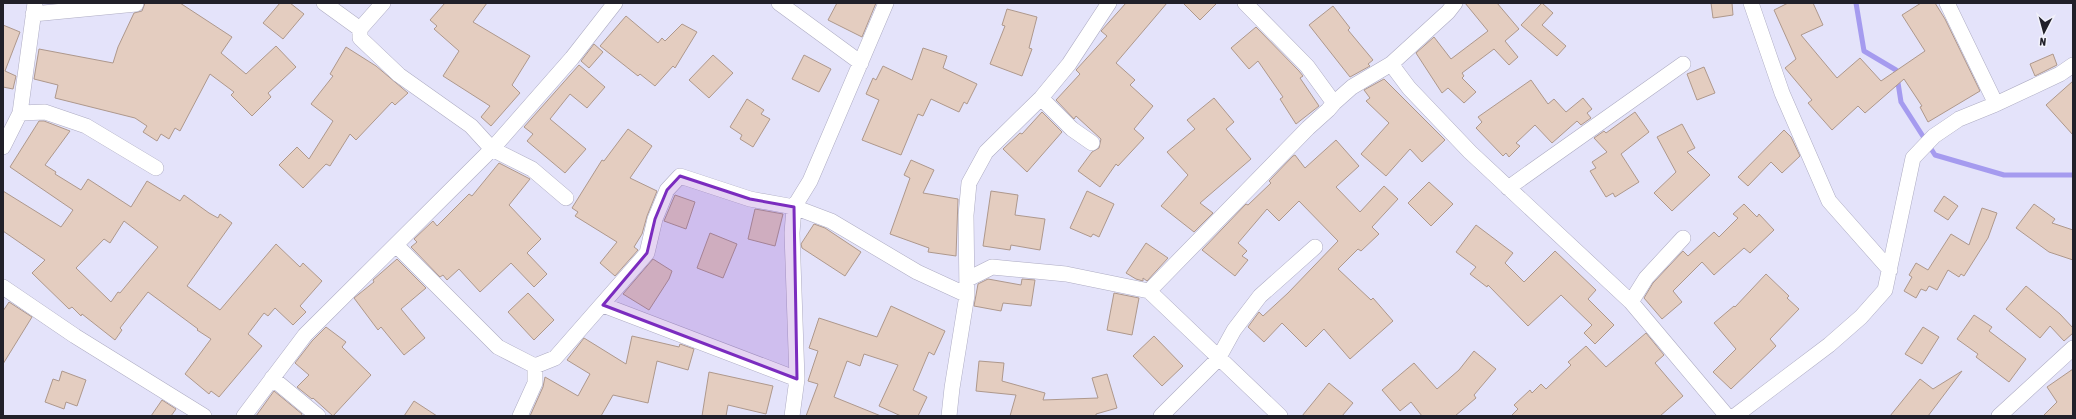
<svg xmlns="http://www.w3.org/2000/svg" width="2076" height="419" font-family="'Asap Condensed',sans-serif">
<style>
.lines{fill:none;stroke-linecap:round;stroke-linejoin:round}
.stream{stroke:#a59bef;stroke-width:5}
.building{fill:#e4cdc0;stroke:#ae988c;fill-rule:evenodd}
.street-casing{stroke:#aeacc3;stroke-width:16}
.street{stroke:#fff;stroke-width:15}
.marked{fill:#7b2cbf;fill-opacity:0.2;stroke:#7b2cbf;stroke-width:3;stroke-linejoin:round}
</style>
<rect width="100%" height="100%" fill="#e4e3fa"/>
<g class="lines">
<path class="stream" d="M1856 3 1864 51 1896 70 1901 102 1935 155 2004 175H2073"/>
</g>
<path class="building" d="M145 3H180L232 37 221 53 246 74 276 46 296 67 268 93 271 97 252 116 231 95 234 92 210 74 180 131 175 128 169 139 161 134 157 141 143 132 147 126 135 118 55 98 58 85 34 79 39 49 113 63 118 47 134 13 142 11Z
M280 3H290L304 14 283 39 263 23Z
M445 3H487L473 22 530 56 512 85 520 93 491 126 481 117 490 106 443 76 459 51 434 29 437 26 430 20Z
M837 3H876L862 37 828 20Z
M1126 3H1167L1116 63 1135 80 1130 85 1153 106 1134 129 1144 138 1118 166 1116 164 1100 187 1078 171 1092 152 1099 148 1101 139 1076 116 1074 119 1056 100 1080 74 1076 70 1107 36 1101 31Z
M1183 3H1217L1200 20Z
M1465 3H1497L1519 29 1505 41 1518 57 1509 65 1494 49 1462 73 1464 76 1462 78 1476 92 1464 103 1448 88 1442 93 1416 53 1434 37 1451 59 1488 31Z
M1542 3 1553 13 1542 25 1566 46 1557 56 1521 25Z
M1711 3H1732L1733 15 1713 18Z
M1788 3H1813L1823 25 1801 35 1837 78 1860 58 1881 81 1925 51 1902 15 1921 3H1935L1945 19 1980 91 1928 122 1920 107 1922 106 1904 79 1865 113 1858 106 1832 130 1808 103 1812 100 1785 68 1796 59 1774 10Z
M1333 6 1350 28 1348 30 1373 60 1368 64 1370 66 1350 77 1309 25Z
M1007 9 1037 17 1029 48 1032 49 1022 76 990 64 1005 26 1002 25Z
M626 16 658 43 662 38 665 41 682 24 697 32 675 68 673 66 655 86 640 74 638 76 600 46Z
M3 25 20 32 5 71 16 76 13 89 3 87Z
M1256 27 1299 71 1303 76 1300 78 1319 106 1296 124 1280 99 1283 97 1258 61 1249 69 1231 48Z
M594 44 603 52 589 68 581 61Z
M346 47 376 66 408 93 395 105 392 102 356 140 350 134 330 166 326 164 303 188 279 165 297 147 309 159 333 121 311 104 333 76 330 74Z
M923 48 947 56 943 68 977 84 967 104 964 102 959 112 931 99 923 116 918 114 901 155 862 140 879 100 866 94 873 78 876 80 883 66 912 80Z
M2053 54 2057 65 2035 76 2030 64Z
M713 55 733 73 709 98 689 80Z
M804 55 831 69 819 92 792 79Z
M579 65 605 87 587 108 570 94 550 119 586 149 565 173 527 141 533 134 524 127Z
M1704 67 1715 93 1697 100 1687 74Z
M1384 79 1445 140 1422 162 1410 149 1386 176 1361 154 1389 123 1366 101 1370 98 1364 90Z
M1531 80 1548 104 1554 99 1566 112 1583 98 1592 109 1587 113 1591 118 1581 125 1577 121 1552 143 1535 125 1516 143 1520 146 1509 157 1506 153 1503 156 1476 128 1482 122 1478 117Z
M2073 81V135L2046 105Z
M1214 98 1234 122 1226 129 1251 159 1200 203 1213 213 1194 232 1161 206 1188 175 1167 152 1195 129 1187 120Z
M747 99 764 110 761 114 770 119 753 147 740 139 742 135 730 127Z
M1042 112 1062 132 1027 172 1003 149 1020 133 1022 134Z
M1635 112 1649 132 1621 154 1639 182 1615 197 1613 193 1606 197 1590 171 1596 168 1592 162 1607 152 1594 138 1604 131 1606 133Z
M39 121H44L70 131 45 165 56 172 55 174 81 190 88 179 131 207 147 181 180 201 184 195 209 213 218 218 220 214 232 223 187 286 220 310 276 244 300 267 303 263 322 281 300 306 306 312 293 325 275 308 268 316 264 313 248 334 262 346 219 397 211 391 209 394 185 374 211 339 197 330 198 329 148 292 120 328 122 330 115 340 82 314 81 316 72 307 69 309 32 273 45 260 3 231V191L61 227 73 210 10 167ZM124 221 158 247 120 293 118 292 111 302 76 268 104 239 110 243Z
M1682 124 1695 148 1687 152 1710 175 1672 211 1654 193 1676 172 1657 137Z
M628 129 652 146 630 178 657 191 647 216 642 234 634 247 638 250 615 276 600 263 617 242 575 216 578 212 572 208 602 160 604 161Z
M1784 130 1791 137 1800 156 1782 173 1771 162 1748 186 1738 177Z
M1336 140 1359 166 1336 187 1360 212 1384 186 1398 199 1372 227 1379 234 1361 251 1358 249 1338 269 1371 300 1373 298 1393 321 1350 359 1324 329 1306 347 1282 323 1264 342 1248 327 1259 312 1263 316 1288 293 1338 241 1299 201 1279 221 1267 209 1238 243 1247 251 1242 256 1248 260 1235 276 1202 250 1246 204 1248 205 1271 183 1269 181 1293 156 1295 155 1305 168Z
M911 160 934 170 923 193 958 199 956 256 928 252 929 248 890 234 910 178 904 175Z
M499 163 530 179 509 205 541 239 527 253 547 274 534 287 511 263 480 292 459 269 447 280 443 275 440 277 411 247 417 242 414 239 433 221 437 226 469 194 472 196Z
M1429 182 1453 204 1431 226 1408 203Z
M991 191 1018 195 1015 215 1045 219 1040 250 1011 245 1010 250 983 246Z
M1087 191 1114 204 1099 237 1093 234 1091 237 1070 228Z
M675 195 695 202 686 229 664 221Z
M1944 196 1958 206 1948 220 1934 211Z
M1744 204 1757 217 1759 214 1774 230 1750 253 1744 248 1714 275 1702 262 1673 291 1682 302 1662 319 1644 298 1653 283 1683 251 1688 256 1714 232 1719 237 1738 218 1733 214Z
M2034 204 2055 219 2052 223 2073 230V260L2049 252 2016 228Z
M1982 208 1997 213 1988 238 1964 276 1961 274 1959 277 1948 270 1937 290 1929 286 1926 291 1921 289 1916 298 1904 291 1912 277 1909 275 1916 263 1928 270 1951 234 1969 245Z
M755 209 783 214 775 246 748 239Z
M814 224 825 228 861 252 845 276 802 248 801 244Z
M1476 225 1513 253 1505 263 1524 282 1555 251 1596 290 1588 299 1614 325 1595 344 1584 333 1592 325 1561 295 1528 326 1488 285 1487 287 1470 274 1476 267 1456 252Z
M710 233 737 244 723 278 697 268Z
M1146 243 1168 258 1147 281 1143 278V281L1136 279 1126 273Z
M397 259 426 288 401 309 425 338 404 355 381 327 378 330 354 298 374 282 373 280Z
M653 259 672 271 669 279 649 310 623 294Z
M1766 274 1789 296 1787 298 1799 309 1770 339 1776 346 1731 389 1713 372 1736 349 1714 323 1734 306 1735 307Z
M988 279 1021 285 1022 279 1035 280 1031 306 1003 303 1001 311 974 306 978 284Z
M2026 286 2060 314 2073 328V333L2064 341 2050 326 2040 338 2006 309Z
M528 293 554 320 534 340 508 312Z
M1114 293 1139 298 1132 335 1107 330Z
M9 302 32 317 3 364V311Z
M891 306 945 331 934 355 929 352 913 390 927 397 918 416H901L879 406 898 365 864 354 860 366 847 361 834 397 881 416H806L818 384 808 381 818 351 809 348 819 318 877 337Z
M1974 315 1992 327 1989 331 2026 359 2009 382 1976 357 1978 354 1957 339Z
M326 327 346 342 342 347 371 375 333 416 313 398 312 399 297 387 309 375 295 363 312 341Z
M1923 327 1939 337 1922 364 1905 354Z
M1646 333 1664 355 1655 363 1683 396 1660 416H1511L1518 409 1514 405 1530 390 1532 393 1541 384 1546 389 1571 365 1568 362 1586 346 1606 367Z
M632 336 679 347 680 344 694 349 688 370 657 361 648 403 613 395 601 416H530L543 387 545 377 578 396 590 374 567 360 584 338 626 364Z
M1154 336 1183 366 1162 386 1133 356Z
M1474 351 1496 369 1474 395 1476 398 1455 416H1422L1411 402 1400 411 1382 390 1414 363 1437 389 1459 370Z
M979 361 1004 363 1002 381 1045 393 1043 400 1098 398 1092 378 1107 374 1117 408 1096 414V416H1010L1016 395 976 391Z
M2073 369V416H2043L2057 402 2047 387Z
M62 371 86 380 77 406 66 402 64 409 45 402 53 379 59 381Z
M1962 371 1928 416H1890L1920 379 1933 389Z
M709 372 773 386 766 414 728 405 726 416H702Z
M1329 383 1353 403 1342 416H1302Z
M274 391 302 414 301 416H256Z
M162 400 176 409 171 416H151Z
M414 401 437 416H404Z"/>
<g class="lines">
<g class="street-casing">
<path id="street" d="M324 3 360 29V38L399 75 471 126 492 149 532 169 566 198
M779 3 861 63
M1245 3 1307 66 1334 103 1352 87 1391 64 1448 12 1455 3
M1751 3 1782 93 1829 201 1890 270
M1947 3 1996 104
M33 14 136 4
M360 29 383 3
M1391 64 1409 88 1470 152 1631 302 1727 416
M1041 98 1072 129 1092 143
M20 113 45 112 86 126 156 168
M3 147 20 113 35 3
M1508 188 1683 64
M396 245 498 347 535 366
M968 279 992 267 1066 274 1149 291
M3 287 75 336 204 416
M1631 302 1646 278 1683 238
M603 305 797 379
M272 378 318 416
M244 416 305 335 492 149 572 58 615 3
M520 416 535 383V366L555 358 647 253 655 219 667 190 680 176 750 199 794 207 810 181 886 3
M792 416 797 379 792 233 794 207 831 221 917 272 967 295 966 215 969 183 986 152 1041 98 1069 64 1109 3
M949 416 952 388 967 295
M1161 416 1218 359 1234 330 1260 296 1315 247
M1280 416 1149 291 1308 128 1328 110 1334 103
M1735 416 1829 345 1861 317 1885 290 1913 158 1934 136 1959 119 1996 104 2060 74 2073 65
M1999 416 2073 348"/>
</g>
<use href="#street" class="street"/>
</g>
<path class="marked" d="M680 176 750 199 794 207 797 379 603 305 647 253 655 219 667 190Z"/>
<rect width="2076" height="419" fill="none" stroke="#212029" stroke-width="8"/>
<g transform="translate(2044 32) rotate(186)" stroke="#f2f2fb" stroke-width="3" paint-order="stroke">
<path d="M0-3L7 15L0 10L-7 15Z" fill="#212029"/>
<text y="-6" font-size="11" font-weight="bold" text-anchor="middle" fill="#212029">N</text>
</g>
</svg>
